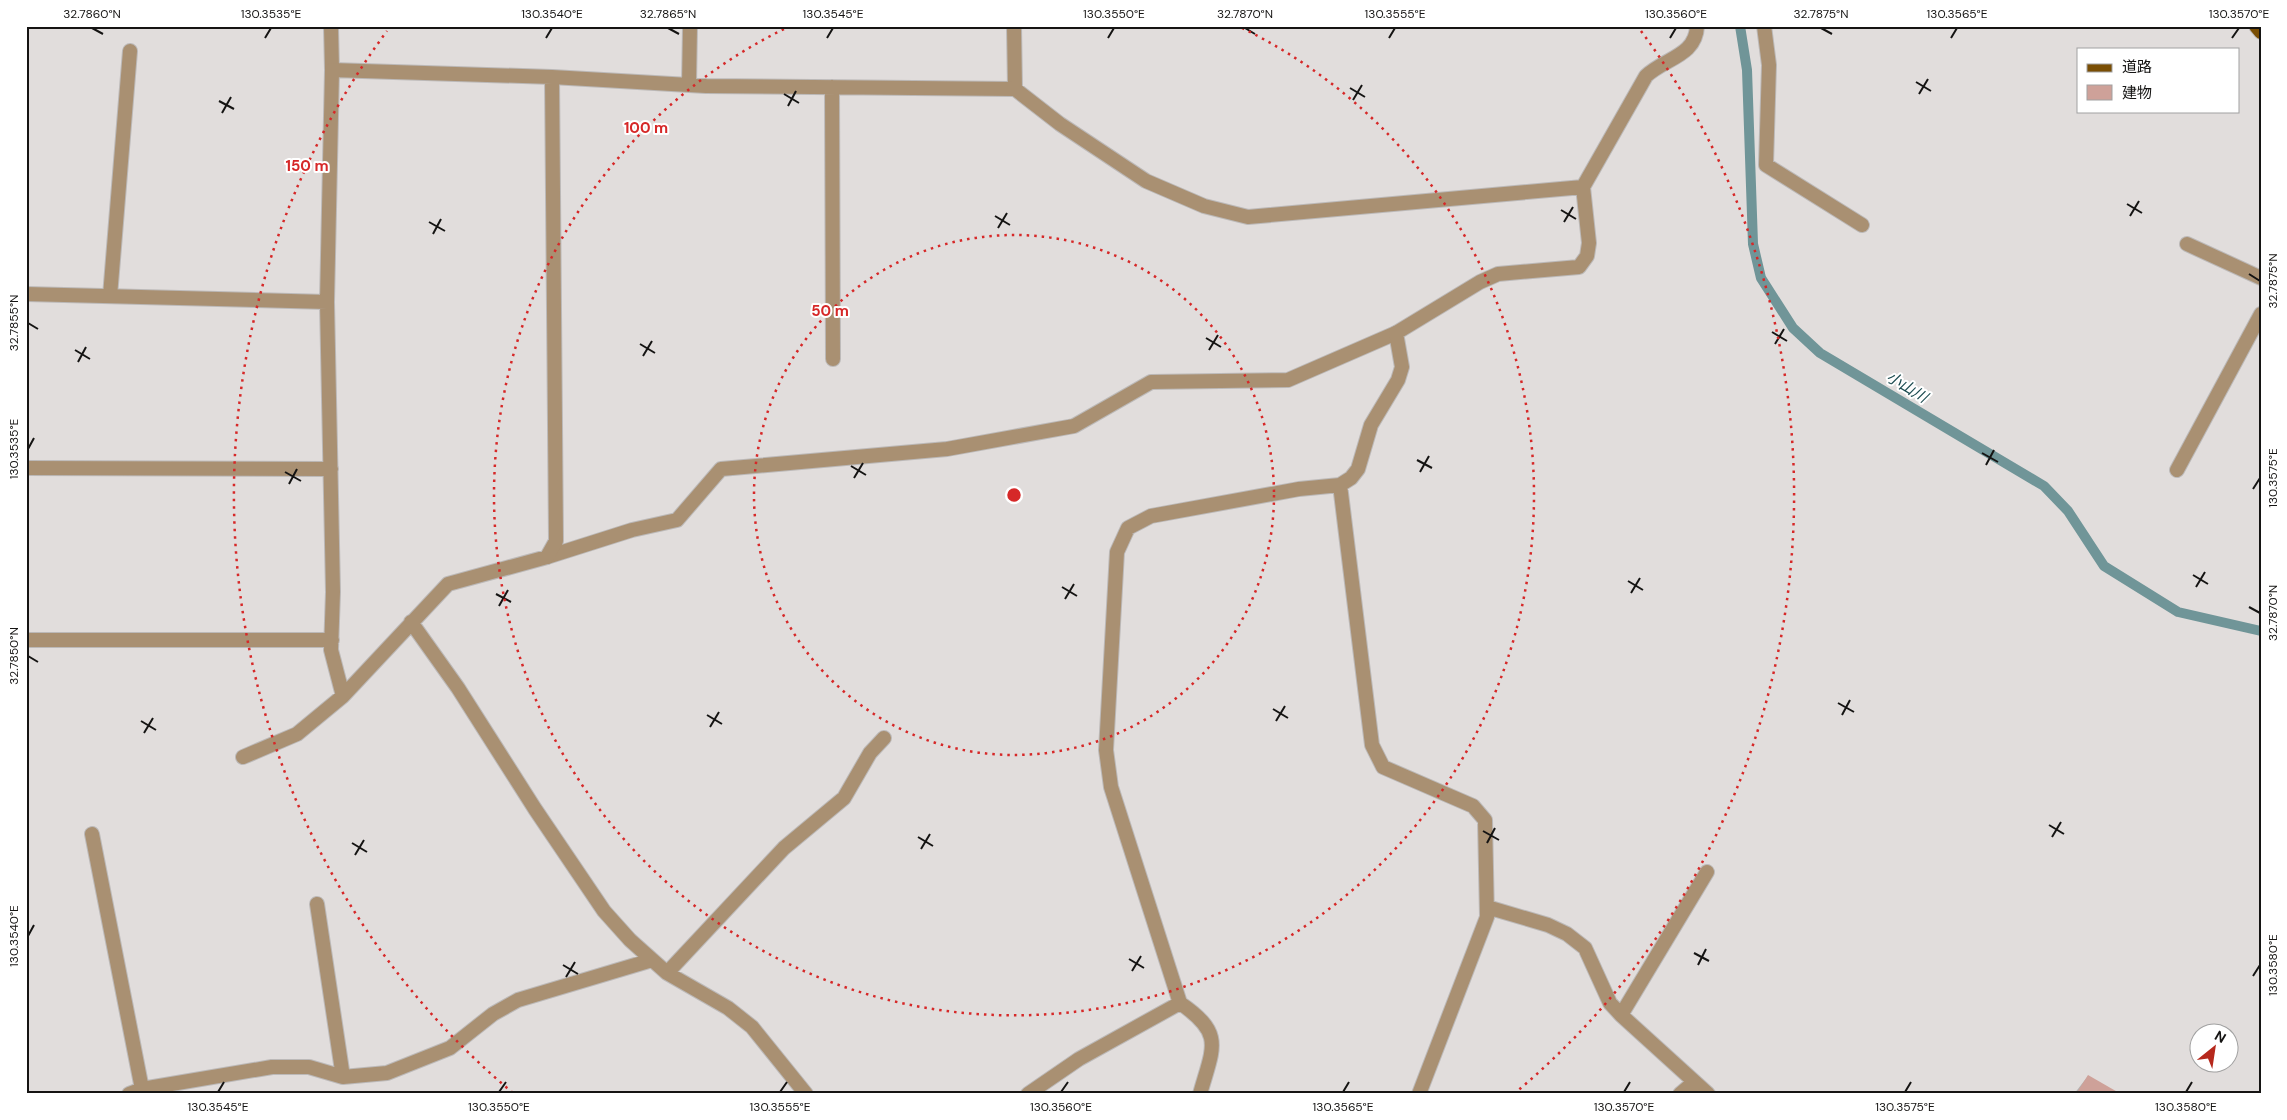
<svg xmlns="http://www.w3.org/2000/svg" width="2287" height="1120" font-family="'DM Sans','Noto Sans JP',sans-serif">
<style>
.shadow{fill:#0003}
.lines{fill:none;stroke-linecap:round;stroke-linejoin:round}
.stream{stroke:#709598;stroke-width:10}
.building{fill:#cea199}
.service-casing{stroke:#bcb9b8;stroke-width:16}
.minor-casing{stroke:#bcb9b8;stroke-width:16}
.primary-casing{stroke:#bcb9b8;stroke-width:16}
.service{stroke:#a99072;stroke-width:14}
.minor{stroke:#a99072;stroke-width:14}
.primary{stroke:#7a4e04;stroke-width:14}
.ticks{fill:none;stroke:#151413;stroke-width:2}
.ring{fill:none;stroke:#d62828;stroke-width:2.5;stroke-dasharray:2.5 5}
.labels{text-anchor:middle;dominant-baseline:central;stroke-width:4;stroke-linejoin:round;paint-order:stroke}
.water-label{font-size:15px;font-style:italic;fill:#1c4b50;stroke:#fff}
.centre{fill:#d62828;stroke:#fff;stroke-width:2.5}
.ring-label{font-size:15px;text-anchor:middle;font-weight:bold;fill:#d62828;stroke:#fff;stroke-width:4;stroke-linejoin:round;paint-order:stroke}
.neatline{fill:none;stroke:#151413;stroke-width:2}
.ticks-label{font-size:12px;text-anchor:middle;fill:#151413}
</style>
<rect width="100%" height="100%" fill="#e1dddc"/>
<path class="shadow" d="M2088 1076 2118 1094H2074Z"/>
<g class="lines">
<path class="stream" d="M1740 26 1747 70 1753 244 1761 278 1793 328 1820 353 2044 486 2068 511 2104 566 2178 612 2261 631"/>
</g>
<path class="building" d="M2088 1075 2121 1094H2076Z"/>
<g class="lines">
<g class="service-casing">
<path id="service" d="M331 26 332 70
M110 296 130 51
M547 557 632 530 677 520 721 469 947 449 1074 426 1151 382 1288 380 1396 333"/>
</g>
<g class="minor-casing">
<path id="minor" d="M1014 26 1015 89
M1764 26 1769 65 1766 165 1862 225
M689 85 690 26
M832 87 833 359
M2187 244 2261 278
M26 294 327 302
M26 468 331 469
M2177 470 2261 314
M1340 485 1372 745 1383 767 1473 806 1485 820 1487 917 1419 1094
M411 622 458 688 535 809 604 911 630 940 667 973 728 1008 752 1027 806 1094
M26 640H332
M343 696 331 650 333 592 327 302 332 70 552 77 706 86 1015 89 1060 124 1146 181 1204 206 1248 217 1583 187
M243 757 297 734 343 696 448 584 547 557 556 541 552 77
M92 834 142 1089
M317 904 343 1077
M1487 907 1548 925 1567 934 1585 948 1610 1003 1621 1015 1708 1094
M667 973 784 848 844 798 870 753 884 738
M1180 1003C1225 1034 1213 1047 1200 1094
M1621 1015 1707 872
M129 1094 142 1089 272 1067H309L343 1077 387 1073 450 1048 493 1014 518 1000 652 960
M1028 1094 1079 1059 1180 1003 1111 787 1106 750 1117 552 1128 528 1151 516 1299 489 1340 485 1351 478 1358 469 1371 425 1398 380 1402 367 1396 333 1480 282 1498 274 1579 267 1587 256 1589 243 1583 187 1646 76C1665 58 1696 56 1697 26
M1680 1094 1694 1082"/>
</g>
<g class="primary-casing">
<path id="primary" d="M2256 26 2261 32"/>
</g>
<use href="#service" class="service"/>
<use href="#minor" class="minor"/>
<use href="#primary" class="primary"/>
</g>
<path class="ticks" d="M92 28 103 34M668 28 679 34M1245 28 1255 34M1821 28 1832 34M265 38 271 28M546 38 552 28M827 38 833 28M1108 38 1114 28M1389 38 1395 28M1670 38 1676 28M1951 38 1957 28M2232 38 2239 28M1916 82 1931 91M1350 88 1365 97M784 94 799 103M1919 94 1928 79M1353 100 1362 85M219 101 234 109M788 106 796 91M222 113 231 97M2127 204 2142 213M1561 210 1576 219M995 216 1010 225M2130 216 2139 201M429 222 445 231M1564 222 1573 207M998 228 1007 213M433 234 441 219M2249 274 2260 281M28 323 38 329M1772 332 1787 341M1206 338 1221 347M640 344 655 353M1775 344 1784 329M75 350 90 359M1209 350 1218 335M643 356 652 341M78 362 86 347M28 449 34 438M1982 453 1998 462M1417 460 1432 468M1986 465 1994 450M851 466 866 475M285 472 301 481M1420 472 1429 456M854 478 863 463M289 484 297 469M2253 489 2260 478M2193 575 2208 584M1628 581 1643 590M1062 587 1077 596M2196 587 2205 572M1631 593 1640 578M496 594 511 602M1065 599 1074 584M499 606 508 590M2249 607 2260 613M28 656 38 662M1838 703 1854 712M1273 709 1288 718M707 715 722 724M1842 715 1850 700M141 721 156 730M1276 721 1285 706M710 727 719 712M144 733 153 718M2049 825 2064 834M1483 831 1499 840M918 837 933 846M2052 837 2061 822M352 843 367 852M1487 843 1495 828M921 849 930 834M355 855 364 840M28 936 34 925M1694 953 1709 961M1129 959 1144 968M563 965 578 974M1698 965 1706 949M1132 971 1141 956M2253 976 2260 965M566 977 575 962M218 1092 224 1082M499 1092 506 1082M780 1092 787 1082M1061 1092 1068 1082M1343 1092 1349 1082M1624 1092 1630 1082M1905 1092 1911 1082M2186 1092 2192 1082"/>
<g class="ring">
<circle cx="1014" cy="495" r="260"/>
<path d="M1242 28A520 520 0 1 1 786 28"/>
<path d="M513 1093A780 780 0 0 1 387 31M1641 31A780 780 0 0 1 1515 1093"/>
</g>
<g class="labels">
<g class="water-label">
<text transform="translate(1907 387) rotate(31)">小山川</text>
</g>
</g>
<circle cx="1014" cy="495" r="8" class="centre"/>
<g class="ring-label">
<text x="646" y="133">100 m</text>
<text x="307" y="171">150 m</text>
<text x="830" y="316">50 m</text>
</g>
<rect width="2287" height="1120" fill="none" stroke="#ffffff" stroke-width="55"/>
<rect x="2077" y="48" width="162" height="65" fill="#ffffff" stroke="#a1a1a1"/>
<rect x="2087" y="64" width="25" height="8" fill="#7a4e04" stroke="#a1a1a1"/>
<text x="2122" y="72" font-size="15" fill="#151413">道路</text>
<rect x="2087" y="85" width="25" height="15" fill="#cea199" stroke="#a1a1a1"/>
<text x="2122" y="98" font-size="15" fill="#151413">建物</text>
<g transform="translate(2214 1048) rotate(30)"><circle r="24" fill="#ffffff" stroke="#a1a1a1"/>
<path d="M0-4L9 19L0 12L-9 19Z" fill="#b6281c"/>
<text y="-8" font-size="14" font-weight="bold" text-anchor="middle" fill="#151413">N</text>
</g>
<rect x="28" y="28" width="2232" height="1064" class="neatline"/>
<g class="ticks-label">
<text x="92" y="18">32.7860°N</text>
<text x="271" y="18">130.3535°E</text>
<text x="552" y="18">130.3540°E</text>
<text x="668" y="18">32.7865°N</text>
<text x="833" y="18">130.3545°E</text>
<text x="1114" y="18">130.3550°E</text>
<text x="1245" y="18">32.7870°N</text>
<text x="1395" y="18">130.3555°E</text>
<text x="1676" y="18">130.3560°E</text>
<text x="1821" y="18">32.7875°N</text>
<text x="1957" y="18">130.3565°E</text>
<text x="2239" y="18">130.3570°E</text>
<text transform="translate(2273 281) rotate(-90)" y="4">32.7875°N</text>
<text transform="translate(14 323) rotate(-90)" y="4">32.7855°N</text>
<text transform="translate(14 449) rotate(-90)" y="4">130.3535°E</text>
<text transform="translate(2273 478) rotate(-90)" y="4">130.3575°E</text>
<text transform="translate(2273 613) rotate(-90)" y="4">32.7870°N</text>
<text transform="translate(14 656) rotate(-90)" y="4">32.7850°N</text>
<text transform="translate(14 936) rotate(-90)" y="4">130.3540°E</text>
<text transform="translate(2273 965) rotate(-90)" y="4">130.3580°E</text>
<text x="218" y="1111">130.3545°E</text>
<text x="499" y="1111">130.3550°E</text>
<text x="780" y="1111">130.3555°E</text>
<text x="1061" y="1111">130.3560°E</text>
<text x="1343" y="1111">130.3565°E</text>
<text x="1624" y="1111">130.3570°E</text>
<text x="1905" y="1111">130.3575°E</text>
<text x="2186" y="1111">130.3580°E</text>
</g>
</svg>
